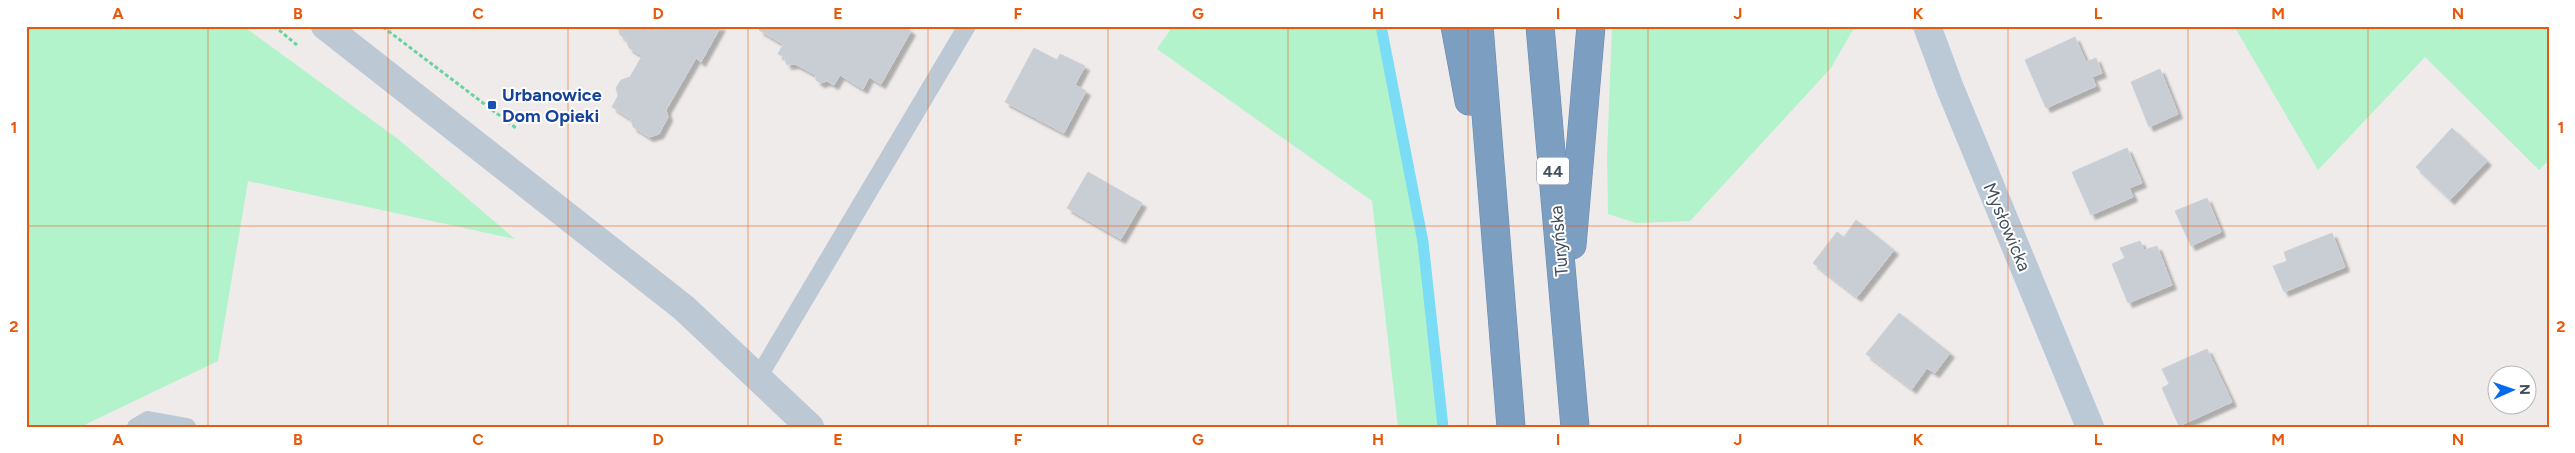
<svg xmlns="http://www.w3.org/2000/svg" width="2575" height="453" font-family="Figtree,sans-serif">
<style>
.green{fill:#b2f3cb}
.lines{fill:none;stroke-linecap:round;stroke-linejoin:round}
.stream{stroke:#7adcf5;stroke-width:11}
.building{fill:#c9cdd4;stroke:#ced1d8;filter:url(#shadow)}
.highway-casing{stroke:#6889ad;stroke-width:29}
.path{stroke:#67d49e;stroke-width:3;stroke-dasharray:4 2.5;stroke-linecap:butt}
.lane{stroke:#bcc8d3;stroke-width:18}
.street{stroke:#bcc8d3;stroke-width:28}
.secondary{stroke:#bbc9d7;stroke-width:28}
.highway{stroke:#7c9ec1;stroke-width:28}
.grid{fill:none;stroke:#e8590c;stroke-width:1;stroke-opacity:0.55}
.transit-dot{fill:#1a4fb4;stroke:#fff;stroke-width:2}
.labels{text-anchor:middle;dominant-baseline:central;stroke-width:4;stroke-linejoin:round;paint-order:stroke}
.shield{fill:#fff;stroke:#7b848c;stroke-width:1}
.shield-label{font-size:16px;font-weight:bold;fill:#424f5a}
.transit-label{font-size:18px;font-weight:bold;fill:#164399;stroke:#fff;text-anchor:start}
.street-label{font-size:18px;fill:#424f5a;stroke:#fff}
.neatline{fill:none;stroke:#e8590c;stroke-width:2}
.grid-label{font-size:16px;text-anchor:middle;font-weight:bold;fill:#e8590c}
</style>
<defs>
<filter id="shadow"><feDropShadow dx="4.5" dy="4.5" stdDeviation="1" flood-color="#0004"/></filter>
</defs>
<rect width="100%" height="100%" fill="#efebeb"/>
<path class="green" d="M26 26H243L398 139 515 239 248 181 218 361 80 427H26Z
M1173 26H1384L1424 230 1445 427H1398L1372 201 1157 49Z
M1612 26H1855L1831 68 1690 221 1636 223 1608 214 1607 156Z
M2234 26H2549V160L2539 170 2425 57 2318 170Z"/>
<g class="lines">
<path class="stream" d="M1381 26 1423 242 1443 427"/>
</g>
<path class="building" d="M618 26H721L701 62 696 58 666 110 668 117 659 134 649 137 633 127 631 119 612 107 618 96 616 88 621 80 630 77 642 56 629 48 626 39 620 35Z
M761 26H904L911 31 881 84 869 77 863 89 840 75 834 85 827 81 820 83 816 80V75L795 64 787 65 784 57 778 54 783 44 759 30Z
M2075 37 2086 62 2096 58 2102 73 2092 77 2096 86 2046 108 2025 60Z
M1034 48 1057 60 1060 54 1085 66 1075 85 1086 91 1064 133 1005 102Z
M2160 69 2178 114 2149 127 2131 82Z
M2452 128 2487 161 2450 200 2416 167Z
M2127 148 2142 183 2129 188 2133 197 2091 215 2072 172Z
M1088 172 1142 203 1121 239 1067 208Z
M2207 198 2221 232 2191 246 2175 211Z
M1856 220 1894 250 1857 297 1813 263 1837 232 1844 237Z
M2332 233 2345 267 2284 292 2273 266 2287 261 2284 252Z
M2140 241 2144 250 2157 246 2172 285 2128 303 2112 264 2125 258 2120 248Z
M1899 313 1950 353 1935 373 1927 368 1912 389 1866 354Z
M2207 349 2232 402 2179 426 2162 388 2169 384 2162 369Z"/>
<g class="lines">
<g class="highway-casing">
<path id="highway" d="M1455 26 1469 101
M1479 26 1511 427
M1540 26 1575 427
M1572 245 1591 26"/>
</g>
<path class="path" d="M274 26 297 45
M383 27 516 128"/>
<path class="lane" d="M759 376 967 26
M136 427 148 420 187 427"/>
<path class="street" d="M325 26 684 308 810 427"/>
<path class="secondary" d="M1927 26 1950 88 2090 427"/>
<use href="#highway" class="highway"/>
</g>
<path class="grid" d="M208 26V427M388 26V427M568 26V427M748 26V427M928 26V427M1108 26V427M1288 26V427M1468 26V427M1648 26V427M1828 26V427M2008 26V427M2188 26V427M2368 26V427M26 226H2549"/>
<rect class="transit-dot" x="487" y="100" width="10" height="10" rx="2.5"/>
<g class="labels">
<rect class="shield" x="1537" y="157.5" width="32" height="27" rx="4"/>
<g class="shield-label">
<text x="1553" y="171">44</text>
</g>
<g class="transit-label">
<text x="502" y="95">Urbanowice<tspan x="502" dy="21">Dom Opieki</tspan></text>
</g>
<g class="street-label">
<text transform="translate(2007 227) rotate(67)">Mysłowicka</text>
<text transform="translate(1559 241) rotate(-95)">Turyńska</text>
</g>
</g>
<rect width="2575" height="453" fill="none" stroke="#ffffff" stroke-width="55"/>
<g transform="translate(2512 390) rotate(88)"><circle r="24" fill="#ffffff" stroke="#b3b9bd"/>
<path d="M0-4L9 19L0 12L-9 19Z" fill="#056bee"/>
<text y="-8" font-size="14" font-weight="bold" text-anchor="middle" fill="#424f5a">N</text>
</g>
<rect x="28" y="28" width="2520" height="398" class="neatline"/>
<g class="grid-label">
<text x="118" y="19">A</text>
<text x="298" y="19">B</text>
<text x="478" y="19">C</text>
<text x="658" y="19">D</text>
<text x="838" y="19">E</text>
<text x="1018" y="19">F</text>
<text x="1198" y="19">G</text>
<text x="1378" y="19">H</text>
<text x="1558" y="19">I</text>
<text x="1738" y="19">J</text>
<text x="1918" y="19">K</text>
<text x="2098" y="19">L</text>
<text x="2278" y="19">M</text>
<text x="2458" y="19">N</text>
<text x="14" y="133">1</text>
<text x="2561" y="133">1</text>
<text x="14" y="332">2</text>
<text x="2561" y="332">2</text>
<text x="118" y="445">A</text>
<text x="298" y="445">B</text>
<text x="478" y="445">C</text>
<text x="658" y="445">D</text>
<text x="838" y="445">E</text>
<text x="1018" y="445">F</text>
<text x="1198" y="445">G</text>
<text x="1378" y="445">H</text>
<text x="1558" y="445">I</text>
<text x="1738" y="445">J</text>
<text x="1918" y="445">K</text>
<text x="2098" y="445">L</text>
<text x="2278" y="445">M</text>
<text x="2458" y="445">N</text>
</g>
</svg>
